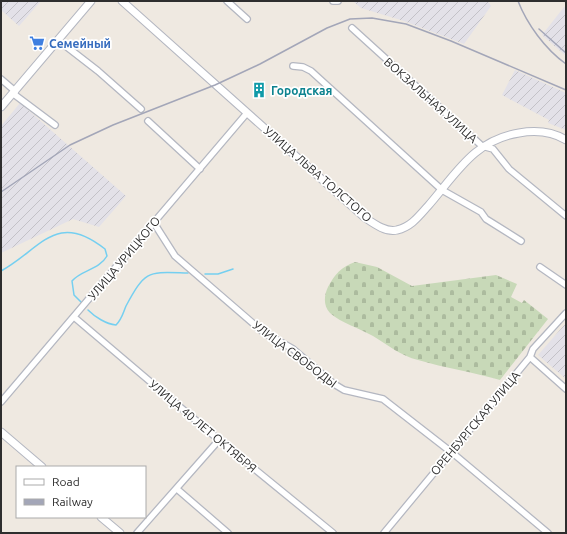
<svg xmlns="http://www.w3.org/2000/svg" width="567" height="534" font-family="Ubuntu,sans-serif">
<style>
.industrial{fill:url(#industrial-furrows)}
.cemetery{fill:url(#cemetery-stones)}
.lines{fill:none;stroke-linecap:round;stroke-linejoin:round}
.stream{stroke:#75cff0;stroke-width:1.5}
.street-casing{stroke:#b4b7c1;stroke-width:8}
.secondary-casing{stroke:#b4b7c1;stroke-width:9}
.street{stroke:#fff;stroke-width:5.5}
.secondary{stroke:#fff;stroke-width:7}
.rail{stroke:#a3a6b8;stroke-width:1.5}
.labels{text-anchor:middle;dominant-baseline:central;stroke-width:3.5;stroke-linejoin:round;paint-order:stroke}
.shop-label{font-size:12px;font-weight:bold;fill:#366cbe;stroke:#fff;text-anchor:start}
.culture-label{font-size:12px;font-weight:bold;fill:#0d838f;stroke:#fff;text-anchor:start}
.street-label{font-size:12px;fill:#2e2e2e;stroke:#fff}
</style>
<defs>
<pattern id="industrial-furrows" width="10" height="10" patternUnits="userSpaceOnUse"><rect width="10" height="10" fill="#e3e1e8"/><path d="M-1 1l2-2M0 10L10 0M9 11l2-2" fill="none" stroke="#c3c1c7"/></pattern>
<pattern id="cemetery-stones" width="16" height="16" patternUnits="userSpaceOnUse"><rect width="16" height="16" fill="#c8d9b8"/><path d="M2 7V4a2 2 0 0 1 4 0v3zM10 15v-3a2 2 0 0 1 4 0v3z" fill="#acbb9e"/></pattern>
</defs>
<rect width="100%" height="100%" fill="#efe9e1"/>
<path class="industrial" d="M1 1 21 2 41 1 19 26 1 10Z
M355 1H488L491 6 464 44 404 21 361 8 354 2Z
M564 7 566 8V56L542 35Z
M515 70 566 93V130L548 123 549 120 502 95Z
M20 103 126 196 99 227 73 219 1 253V126Z
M566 323V379L538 355Z"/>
<path class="cemetery" d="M355 262 377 267 412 286 496 275 517 284 511 297 522 303 524 300 548 319 500 380C473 372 445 368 418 360 401 356 388 345 373 336 359 328 341 323 330 313 323 306 324 295 328 287 335 274 341 267 355 262Z"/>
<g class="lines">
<path class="stream" d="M1 271C41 249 56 210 105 249L107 256C99 270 81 270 72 281L74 295 81 302
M205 274H218L233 269
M88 310C95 317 106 324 116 325 122 319 123 313 126 306 146 269 148 272 188 273"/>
<g class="street-casing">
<path id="street" d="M227 1 247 19
M333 1H338
M352 28 482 146 493 149 509 169 566 216
M58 40 98 71 141 109
M293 66 303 67 311 71 442 190 481 212 486 219 521 241
M1 79 15 91V95L55 125
M148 121 200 169
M154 223 175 256 263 332 293 349 334 384 344 390 383 399 455 455 548 533
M540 267 566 285
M74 317 219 440 333 533
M530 357 566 389
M1 402 247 113
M177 489 228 533
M137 533 219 440
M384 533 530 357 533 349 566 313"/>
</g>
<g class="secondary-casing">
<path id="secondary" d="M122 1 364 217C373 223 386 233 397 230 411 227 419 216 428 206 456 174 474 140 519 133 536 130 551 131 566 140
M1 107 91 1
M1 432 42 467
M101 517 120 533"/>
</g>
<use href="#street" class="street"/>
<use href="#secondary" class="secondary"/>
<path class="rail" d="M518 1C527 24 545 49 566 64
M564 1 566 2
M539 29 566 53
M1 192 70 145 113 125 215 85 260 64 327 28 350 19 372 18 406 24 451 41 566 90"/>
</g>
<defs>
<g id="supermarket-bare" transform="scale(1.2)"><path d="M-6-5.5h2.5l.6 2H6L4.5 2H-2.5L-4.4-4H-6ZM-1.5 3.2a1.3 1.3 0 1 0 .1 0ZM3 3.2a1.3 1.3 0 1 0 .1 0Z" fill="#3f7fe0" stroke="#fff" stroke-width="2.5" paint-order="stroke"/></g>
<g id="building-bare" transform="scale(1.2)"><path d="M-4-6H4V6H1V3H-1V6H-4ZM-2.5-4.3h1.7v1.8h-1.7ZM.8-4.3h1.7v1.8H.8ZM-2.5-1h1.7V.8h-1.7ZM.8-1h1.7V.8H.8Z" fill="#0f9aa8" stroke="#fff" stroke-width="2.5" paint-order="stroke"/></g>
</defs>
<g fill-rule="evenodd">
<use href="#supermarket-bare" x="37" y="43"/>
<use href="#building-bare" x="259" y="90"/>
</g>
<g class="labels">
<g class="shop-label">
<text x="49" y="43">Семейный</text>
</g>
<g class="culture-label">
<text x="271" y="90">Городская</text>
</g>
<g class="street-label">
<text transform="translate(431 100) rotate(42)">ВОКЗАЛЬНАЯ УЛИЦА</text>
<text transform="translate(318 174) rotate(41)">УЛИЦА ЛЬВА ТОЛСТОГО</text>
<text transform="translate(124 258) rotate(-50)">УЛИЦА УРИЦКОГО</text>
<text transform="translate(295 354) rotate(37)">УЛИЦА СВОБОДЫ</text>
<text transform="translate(475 423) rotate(-50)">ОРЕНБУРГСКАЯ УЛИЦА</text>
<text transform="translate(203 426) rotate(40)">УЛИЦА 40 ЛЕТ ОКТЯБРЯ</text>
</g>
</g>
<rect width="567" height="534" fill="none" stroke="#2e2e2e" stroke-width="4"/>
<rect x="16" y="466" width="130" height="52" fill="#ffffff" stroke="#ababab"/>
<rect x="24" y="479" width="20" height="6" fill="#ffffff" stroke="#ababab"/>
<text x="52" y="486" font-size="12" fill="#2e2e2e">Road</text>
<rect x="24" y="499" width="20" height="6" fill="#a3a6b8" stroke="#ababab"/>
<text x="52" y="506" font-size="12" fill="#2e2e2e">Railway</text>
</svg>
